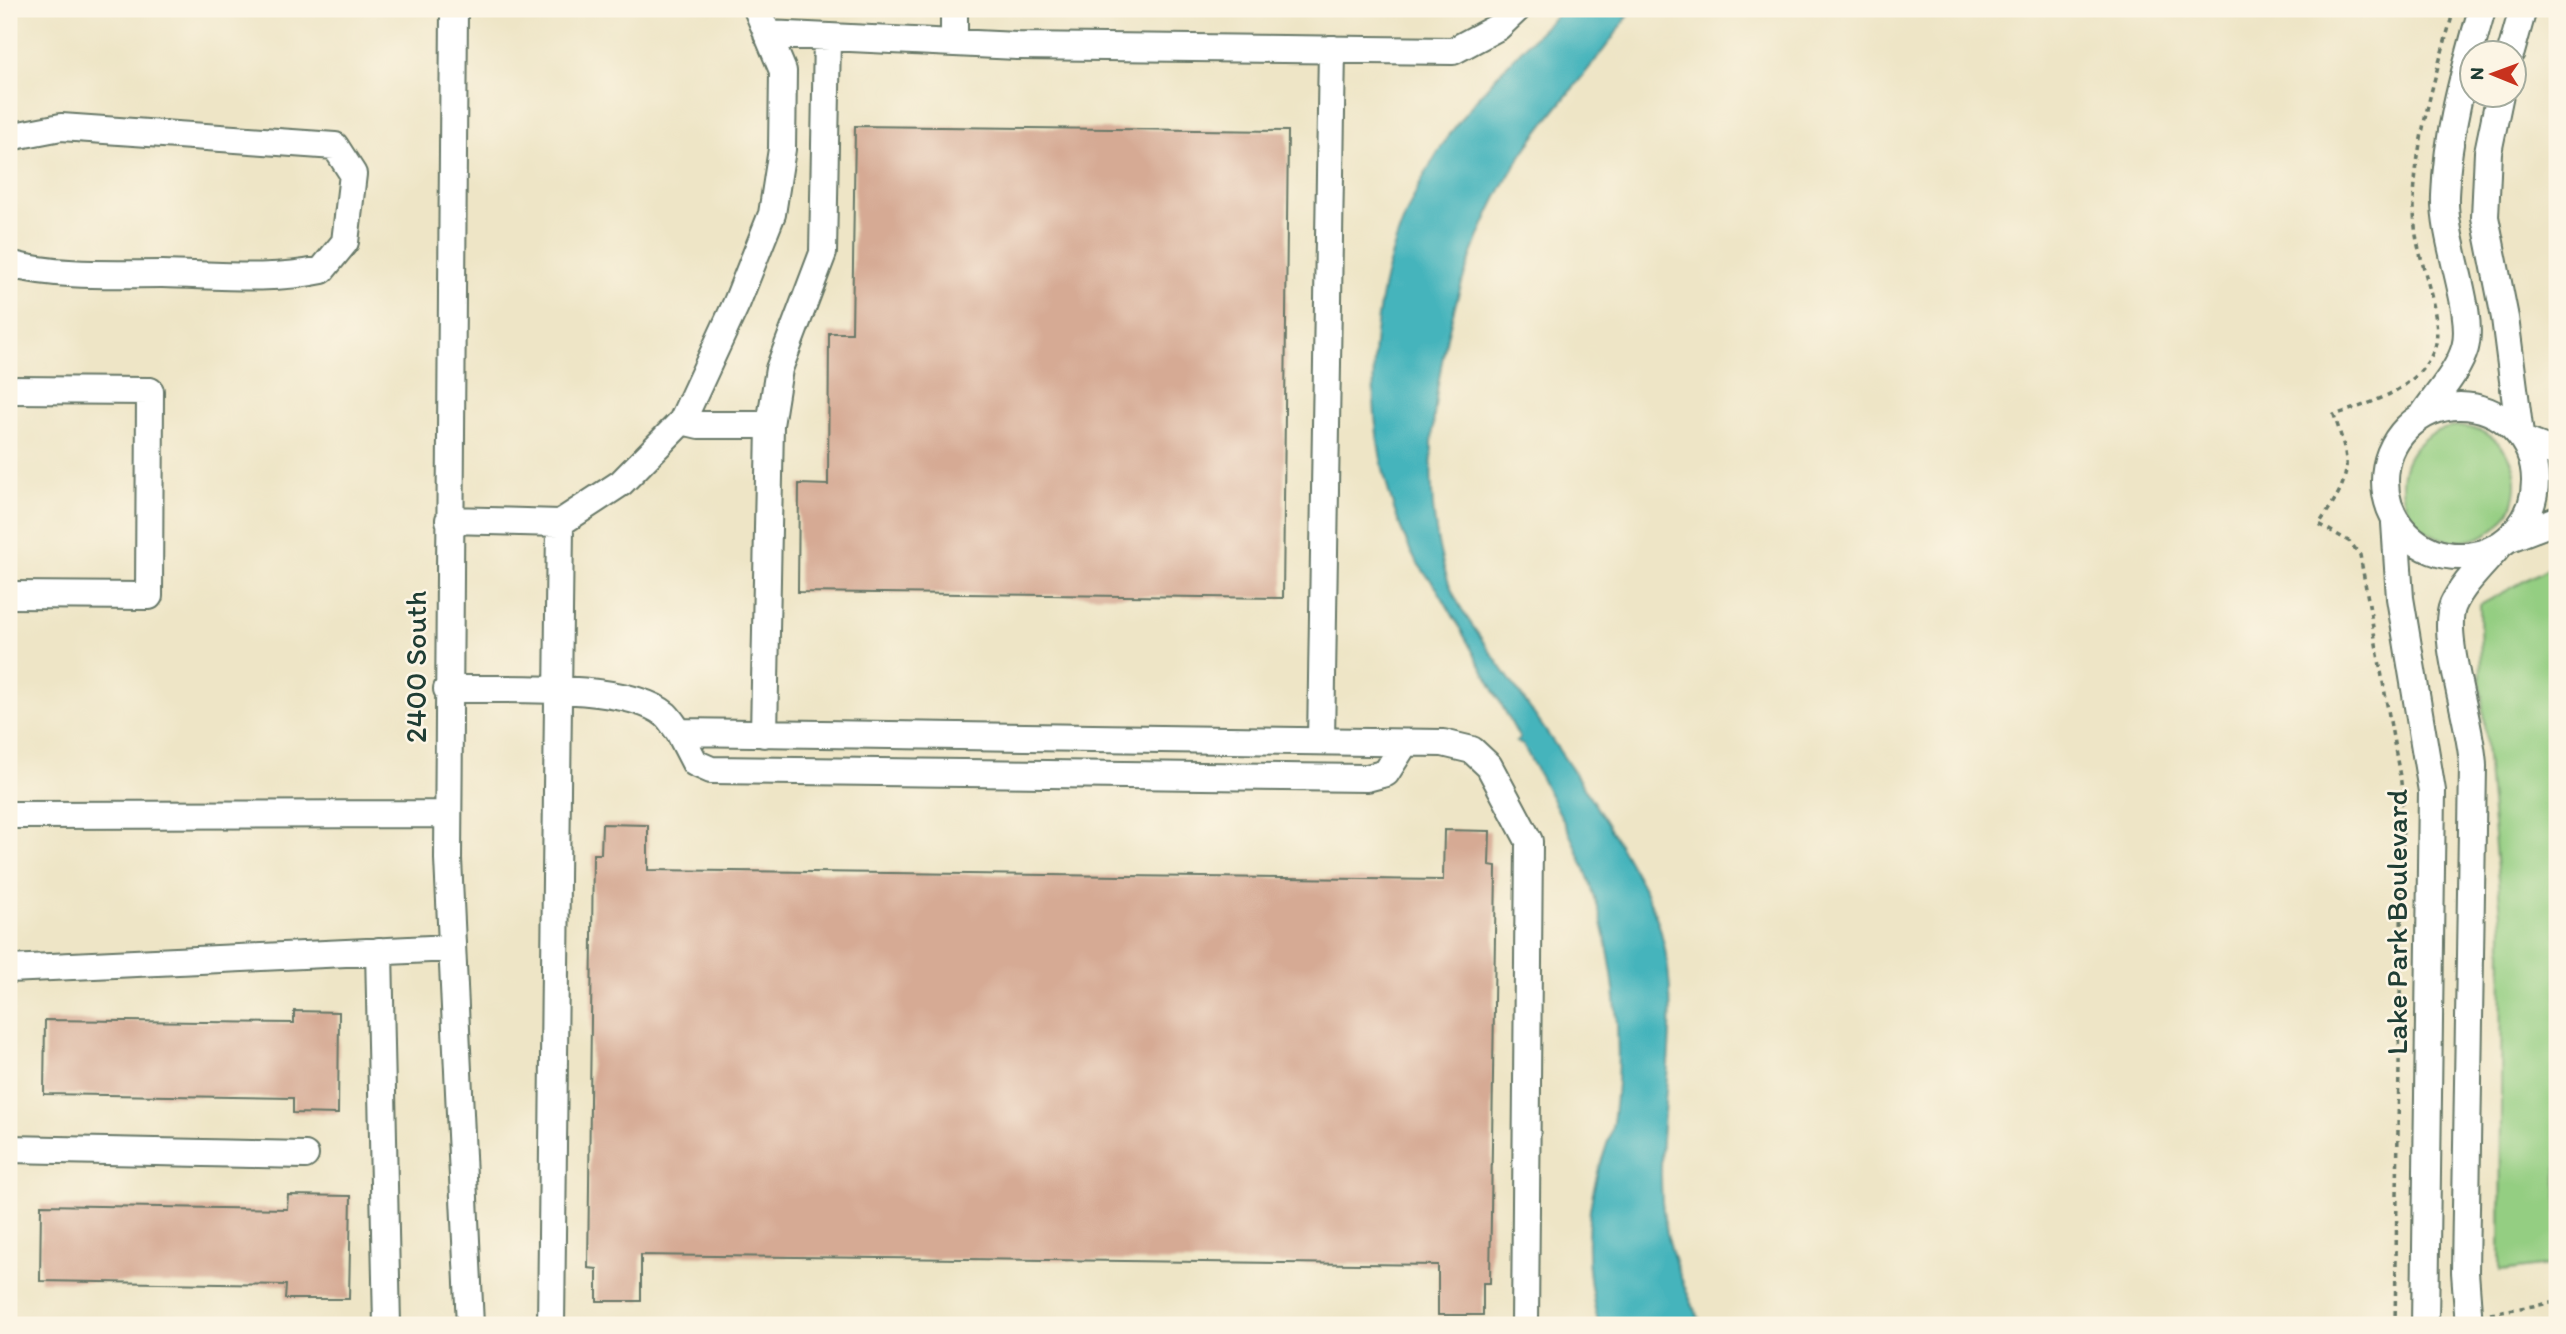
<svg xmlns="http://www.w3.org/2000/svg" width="2566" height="1334" font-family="Itim,sans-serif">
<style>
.green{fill:#94ce82;stroke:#5a865b;stroke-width:2}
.water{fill:#44b4bc;stroke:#327878;stroke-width:2}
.building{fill:#d6aa94}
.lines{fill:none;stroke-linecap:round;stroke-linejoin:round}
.minor-casing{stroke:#677867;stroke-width:30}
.path{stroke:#677867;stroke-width:3.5;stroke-dasharray:5 5;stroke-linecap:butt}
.minor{stroke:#fff;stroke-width:26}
.labels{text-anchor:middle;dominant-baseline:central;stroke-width:5;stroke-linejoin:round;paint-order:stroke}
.street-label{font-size:30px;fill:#1f3d34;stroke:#fcf5e5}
</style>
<rect width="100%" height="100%" fill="#fcf5e5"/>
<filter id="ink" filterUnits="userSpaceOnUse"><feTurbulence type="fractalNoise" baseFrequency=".0143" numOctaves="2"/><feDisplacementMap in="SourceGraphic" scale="14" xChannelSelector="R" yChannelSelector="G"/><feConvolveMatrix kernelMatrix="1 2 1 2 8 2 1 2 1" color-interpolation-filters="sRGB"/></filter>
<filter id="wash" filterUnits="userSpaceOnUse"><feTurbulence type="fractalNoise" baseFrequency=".00686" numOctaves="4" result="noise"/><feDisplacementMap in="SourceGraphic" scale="28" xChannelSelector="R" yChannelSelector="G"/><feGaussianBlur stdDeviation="1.57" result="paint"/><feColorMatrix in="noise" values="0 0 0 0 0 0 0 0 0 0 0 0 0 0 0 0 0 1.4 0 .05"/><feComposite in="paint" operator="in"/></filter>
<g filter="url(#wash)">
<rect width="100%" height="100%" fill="#eee5c6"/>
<path class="green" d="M2402 484a57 57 0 1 1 114 0a57 57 0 1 1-114 0Z
M2557 563V1264L2500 1271 2502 926 2481 689 2480 605Z"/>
<path class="water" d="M1563 9H1632C1599 63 1553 106 1519 159 1449 266 1405 460 1449 583 1458 608 1479 635 1494 657 1537 719 1581 779 1619 844 1634 871 1651 898 1660 928 1686 1018 1655 1111 1662 1202 1666 1247 1683 1285 1702 1325H1599L1598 1322C1586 1274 1583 1225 1597 1176 1602 1155 1612 1136 1614 1115 1624 1035 1614 944 1585 869 1568 826 1545 786 1523 745L1516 742 1520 739C1493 689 1467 639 1438 590 1430 577 1418 567 1411 552 1352 424 1364 271 1438 152 1471 99 1518 52 1563 9Z"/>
<g id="blocks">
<path class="building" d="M855 126 1288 131 1283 598 798 592 799 484 828 485 829 333H852Z
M602 824 648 825V870L1443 880 1444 830 1490 831 1489 865 1496 866 1490 1283H1483V1315H1438V1265L641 1255V1301H597V1269L588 1268 593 854H601Z
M294 1011 339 1012 338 1114 293 1113V1098L44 1094 45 1020 294 1023Z
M288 1195 351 1196 349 1299H285L286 1285 40 1281 41 1205 287 1209Z"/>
</g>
</g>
<g filter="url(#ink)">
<use href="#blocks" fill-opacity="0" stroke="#677867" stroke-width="2"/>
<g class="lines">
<g class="minor-casing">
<path id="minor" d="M454 9 448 859 470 1325
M767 34 1017 46 1453 51 1498 27 1517 9
M954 43V9
M2511 52 2523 9
M2500 94 2488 152 2485 217 2505 318 2520 435
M9 137 61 127 335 146 353 174 345 242 322 270C270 281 216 275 162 274 112 274 58 277 9 264
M9 390 150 391 149 596 9 595
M2385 481a75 75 0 1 1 150 0a75 75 0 1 1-150 0Z
M2423 415C2437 394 2458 372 2465 348 2475 311 2443 242 2445 196 2447 132 2465 70 2482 9
M682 421 699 425H770L764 734
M770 425 779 369 823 253 827 37
M2523 440 2557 453
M449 520 560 523 621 483 682 421 737 302 772 214 782 149 783 71 757 9
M2395 523 2400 598 2432 791 2425 1325
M2510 538 2557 520
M447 689C500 690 627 682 666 715 671 720 675 727 679 732L1443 743 1472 750 1489 766 1529 841 1525 1325
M679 732 695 763 711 770 1367 778 1386 773 1405 743
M1321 741 1332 49
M9 815 447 814
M379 951 387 1325
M9 969 451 948
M9 1149 305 1155
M551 1325 560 523
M2469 1325 2465 1272 2473 766C2472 725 2440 636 2453 605 2463 583 2485 563 2500 545"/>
</g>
<path class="path" d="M2490 1313 2557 1302
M2395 1325 2403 807 2401 782 2360 555 2350 542 2319 524C2351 477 2353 469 2334 415 2371 403 2417 390 2434 350 2445 324 2420 264 2416 235 2406 166 2436 75 2454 9"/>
<use href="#minor" class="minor"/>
</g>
</g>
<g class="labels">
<g class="street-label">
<text transform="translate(415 667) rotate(-90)">2400 South</text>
<text transform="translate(2396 922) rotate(-90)">Lake Park Boulevard</text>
</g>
</g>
<rect width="2566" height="1334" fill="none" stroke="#fcf5e5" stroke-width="35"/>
<g transform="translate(2493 74) rotate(271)"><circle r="33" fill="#fcf5e5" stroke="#a4ab9e" stroke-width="2"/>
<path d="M0-5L12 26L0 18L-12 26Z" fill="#c8321e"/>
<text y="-10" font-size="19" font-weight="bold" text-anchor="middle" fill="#1f3d34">N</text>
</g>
</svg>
